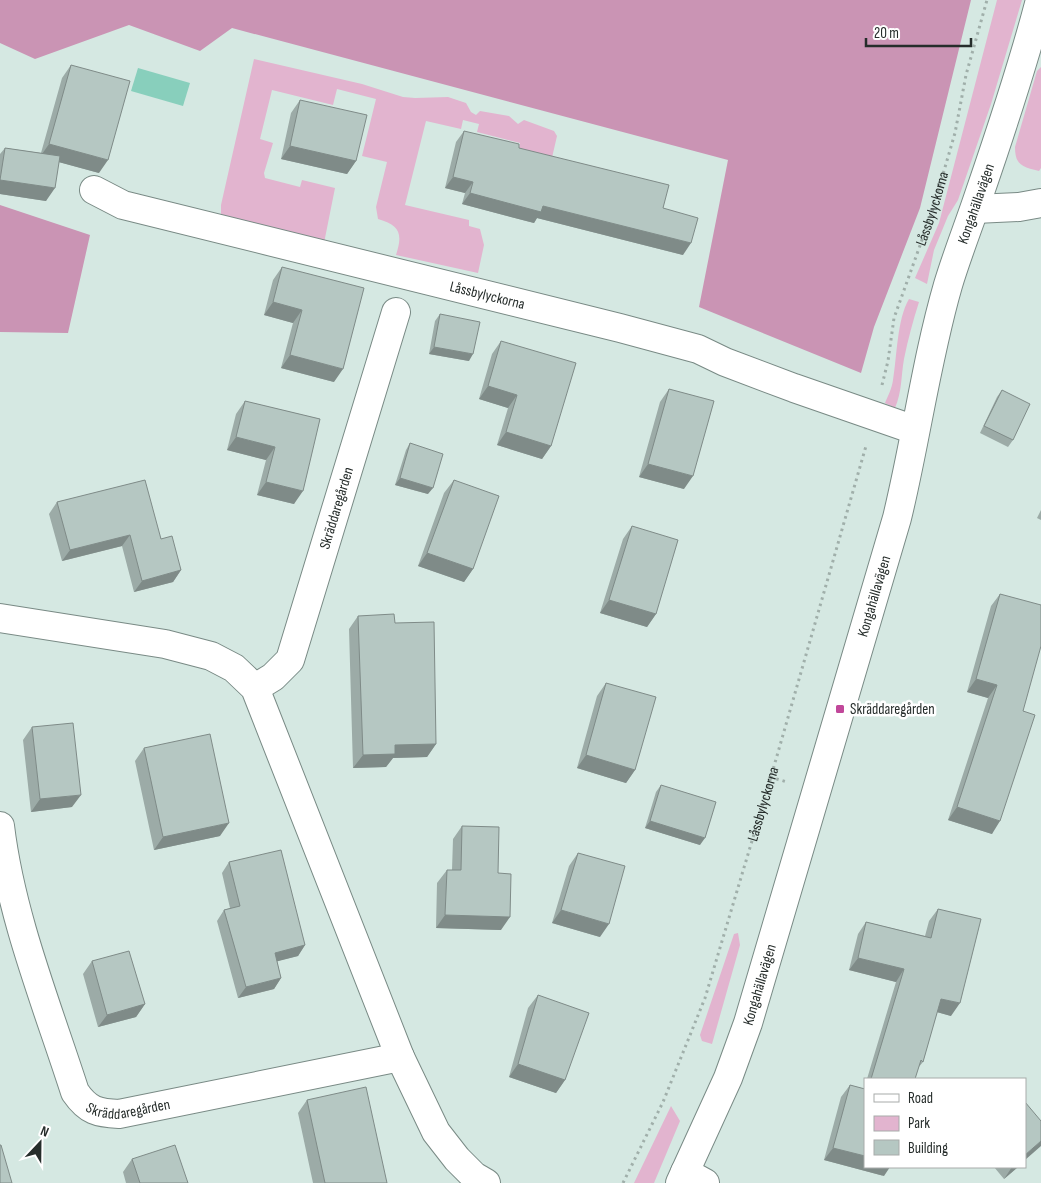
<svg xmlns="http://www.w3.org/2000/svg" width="1041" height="1183" font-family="'Sofia Sans Condensed',sans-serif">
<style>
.green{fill:#e2b4cf}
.forest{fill:#ca94b4}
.water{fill:#88cfbc}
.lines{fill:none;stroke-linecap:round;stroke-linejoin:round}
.minor-casing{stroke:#798a85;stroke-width:30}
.path{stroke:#a0afaa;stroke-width:3;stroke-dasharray:2.5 4;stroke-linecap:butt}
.minor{stroke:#fff;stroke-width:28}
.wall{fill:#9caba7}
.shaded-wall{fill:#7f8b88}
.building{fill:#b5c7c2;stroke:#7f8b88}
.poi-dot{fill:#c1479a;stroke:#fff;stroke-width:2}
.labels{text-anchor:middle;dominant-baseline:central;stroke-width:5;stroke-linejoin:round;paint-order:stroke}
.street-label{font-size:15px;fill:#262d2b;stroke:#fff}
.poi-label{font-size:15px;fill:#262d2b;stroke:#fff;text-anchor:start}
</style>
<rect width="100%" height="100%" fill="#d5e8e2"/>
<path class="green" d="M997 0H1022L991 104 958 200 948 216 934 250 927 284 915 278 939 223Z
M254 59 362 84 403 97 415 98 448 97 466 103 471 112 476 115 480 111 509 116 518 124 524 120 554 131 557 136 551 162 518 153 520 143 477 132 479 124 463 120 461 129 426 121 405 205 469 220V226L480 229 484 245 478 273 396 255C403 234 400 225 378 219L376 207 387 162 362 156 376 99 337 89 333 105 272 90 260 139 273 143 264 173 265 178 300 187 302 180 335 188 324 243 221 216V205Z
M1041 67V168L1039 171C1022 167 1015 165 1015 147L1037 71Z
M909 299 919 302C913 321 908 339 904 359 901 376 902 392 895 408L885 403C888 396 892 388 893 380 897 357 897 319 909 299Z
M738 933 740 945 712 1044 702 1041 700 1035 734 934Z
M671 1106 680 1121 654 1183H634Z"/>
<path class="forest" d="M0 0H971L920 208 874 327 861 373 699 307 728 160 232 28 200 51 129 25 35 59 0 43Z
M0 205 90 235 68 333 0 332Z"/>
<path class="water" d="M138 68 190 83 183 106 131 91Z"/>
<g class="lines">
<g class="minor-casing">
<g id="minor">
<path id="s3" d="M94 190 123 205 620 328 698 349 725 362 794 388 915 430"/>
<path d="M975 209 1019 207 1041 203"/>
<path d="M0 618 165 644 211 656 234 668 255 688 400 1057 436 1132 457 1159 474 1176 486 1183"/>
<path id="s4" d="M255 688 273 677 290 660 396 312"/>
<path id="s5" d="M0 826C11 917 47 1005 75 1092 88 1111 98 1113 119 1114L400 1057"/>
<path d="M685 1172 705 1183"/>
<path id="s6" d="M680 1183 728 1078 748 1023 897 518C916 440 926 361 948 285 957 255 969 225 979 195 1001 131 1023 66 1040 0"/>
</g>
</g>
<g class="path">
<path id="s1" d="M882 385 888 361 894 318 932 212 955 133 966 75 987 0"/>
<path d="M770 777 787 782"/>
<path id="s2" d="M623 1183 663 1102 705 998 766 794 866 446"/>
</g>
<use href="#minor" class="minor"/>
</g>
<path class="wall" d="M71 65 99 173 59 162 46 201 0 194V154L5 148 41 153 62 78Z
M300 100 356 161 347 174 281 159 291 113Z
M464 131 519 148 663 208 683 255 537 218 534 223 462 204 465 193 445 188 456 142Z
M282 267 334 382 281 368 293 323 264 315 273 280Z
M440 314 469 361 429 354 435 321Z
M501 341 551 446 542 459 497 445 508 408 479 399 492 354Z
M669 389 684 489 639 477 660 402Z
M1002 390 1013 440 1008 447 980 433 997 397Z
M245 401 320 419 294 504 257 495 266 460 227 450 236 414Z
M410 443 428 494 395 485 406 450Z
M454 480 473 569 464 582 418 566 444 493Z
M57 502 161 539 181 570 173 582 134 592 122 546 62 561 49 514Z
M1041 510V520L1037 518Z
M632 526 656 614 647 627 600 613 623 539Z
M1000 594 1023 711 992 834 948 820 988 698 967 692 991 606Z
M358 616 395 623 436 744 427 757 393 758 386 767 353 768 349 629Z
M606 683 635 770 626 783 577 768 597 696Z
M32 727 72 807 31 812 23 740Z
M144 748 220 836 154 850 135 761Z
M661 785 700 845 645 828 656 792Z
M462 826 498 873 501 930 436 928 437 883 447 870H452L453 839Z
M578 853 600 937 552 923 569 866Z
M229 862 305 945 298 956 277 961 281 978 274 989 238 998 217 921 224 910 230 908 222 873Z
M938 909 951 1016 937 1012 923 1062 918 1068 915 1079H867L896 982 849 970 858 934 866 922 925 936 929 921Z
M92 961 145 1004 136 1017 98 1027 83 974Z
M538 995 565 1080 556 1093 509 1077 528 1008Z
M850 1085 864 1089 865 1085V1167L884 1176 824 1160 841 1097Z
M307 1100 387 1183H313L298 1113Z
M132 1159 188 1183H126L123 1172Z
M994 1167H1018L1004 1179Z"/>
<path class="shaded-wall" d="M49 144 108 160 99 173 40 157Z
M290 146 356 161 347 174 281 159Z
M453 177 473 182 465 193 445 188Z
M0 180 55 188 46 201 0 194Z
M470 193 543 206 691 243 683 255 537 218 534 223 462 204Z
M273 302 302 310 293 323 264 315Z
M434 347 473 354 469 361 429 354Z
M290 355 343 369 334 382 281 368Z
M488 386 517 395 508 408 479 399Z
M506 432 551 446 542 459 497 445Z
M236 437 275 447 266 460 227 450Z
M648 464 693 476 684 489 639 477Z
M400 478 433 488 428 494 395 485Z
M266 482 303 491 294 504 257 495Z
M130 535 122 546 62 561 70 550Z
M427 553 473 569 464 582 418 566Z
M181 570 173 582 134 592 142 581Z
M609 600 656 614 647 627 600 613Z
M976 679 997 685 988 698 967 692Z
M436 744 427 757 393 758 386 767 353 768 363 755 395 745Z
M586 755 635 770 626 783 577 768Z
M81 795 72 807 31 812 40 799Z
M957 807 1000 821 992 834 948 820Z
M650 821 705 838 700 845 645 828Z
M229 823 220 836 154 850 163 837Z
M561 910 609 924 600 937 552 923Z
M445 915 510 917 501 930 436 928Z
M305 945 298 956 267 964 275 953Z
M858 958 904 969 896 982 849 970Z
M281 978 274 989 238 998 246 987Z
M941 999 960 1003 951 1016 933 1011Z
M145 1004 136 1017 98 1027 107 1015Z
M518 1064 565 1080 556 1093 509 1077Z
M1041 1141V1146L1025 1160V1155Z
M833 1148 865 1156V1167H890L884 1176 824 1160Z
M1012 1167H1018L1004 1179Z"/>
<path class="building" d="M71 65 130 81 108 160 49 144Z
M300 100 367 115 356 161 290 146Z
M464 131 519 144V148L669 185 663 208 698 218 691 243 543 206 541 212 470 193 473 182 453 177Z
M5 148 60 156 55 188 0 180Z
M282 267 364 288 343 369 290 355 302 310 273 302Z
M440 314 480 322 473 354 434 347Z
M501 341 576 363 551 446 506 432 517 395 488 386Z
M669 389 714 401 693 476 648 464Z
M1002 390 1030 404 1013 440 984 426Z
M245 401 320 419 303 491 266 482 275 447 236 437Z
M410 443 443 454 433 488 400 478Z
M145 480 161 539 172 536 181 570 142 581 130 535 70 550 57 502Z
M454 480 499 496 473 569 427 553Z
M632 526 678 540 656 614 609 600Z
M1000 594 1041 605V646L1023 711 1035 715 1000 821 957 807 997 685 976 679Z
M394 614 395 623 434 622 436 744 395 745V754L363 755 358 616Z
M606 683 656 697 635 770 586 755Z
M73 723 81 795 40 799 32 727Z
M210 734 229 823 163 837 144 748Z
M661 785 716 802 705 838 650 821Z
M462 826 499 827 498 873 511 874 510 917 445 915 447 870H461Z
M281 850 305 945 275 953 281 978 246 987 224 910 240 906 229 862Z
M578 853 625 866 609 924 561 910Z
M938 909 981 919 960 1003 941 999 923 1062 921 1060 915 1079H871L904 969 858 958 866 922 931 938Z
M129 951 145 1004 107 1015 92 961Z
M538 995 589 1013 565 1080 518 1064Z
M850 1085 865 1089V1156L833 1148Z
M366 1087 387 1183H325L307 1100Z
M1025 1102 1041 1121V1141L1025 1155Z
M0 1145H1L12 1183H0Z
M175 1145 188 1183H140L132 1159Z"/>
<rect class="poi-dot" x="835" y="704" width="10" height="10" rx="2.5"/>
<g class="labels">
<g class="street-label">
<text stroke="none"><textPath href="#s6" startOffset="1025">Kongahällavägen</textPath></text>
<text stroke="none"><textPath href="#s1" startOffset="184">Låssbylyckorna</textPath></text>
<text stroke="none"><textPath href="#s3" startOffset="408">Låssbylyckorna</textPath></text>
<text stroke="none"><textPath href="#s4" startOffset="204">Skräddaregården</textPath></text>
<text stroke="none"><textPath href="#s6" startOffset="619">Kongahällavägen</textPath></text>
<text stroke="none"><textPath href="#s2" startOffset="405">Låssbylyckorna</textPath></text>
<text stroke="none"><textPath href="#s6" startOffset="214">Kongahällavägen</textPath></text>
<text stroke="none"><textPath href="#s5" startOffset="338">Skräddaregården</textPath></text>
</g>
<g class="poi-label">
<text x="850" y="709">Skräddaregården</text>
</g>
</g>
<rect x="864" y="1078" width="162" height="90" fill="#ffffff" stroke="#a8abaa"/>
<rect x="874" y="1094" width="25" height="8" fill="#ffffff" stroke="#a8abaa"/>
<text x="908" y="1103" font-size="15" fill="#262d2b">Road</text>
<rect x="874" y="1116" width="25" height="15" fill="#e2b4cf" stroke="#a8abaa"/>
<text x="908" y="1128" font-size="15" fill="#262d2b">Park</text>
<rect x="874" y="1140" width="25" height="15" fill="#b5c7c2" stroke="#a8abaa"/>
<text x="908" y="1153" font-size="15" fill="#262d2b">Building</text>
<g transform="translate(40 1143) rotate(22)" stroke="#ffffff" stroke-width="4" paint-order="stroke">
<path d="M0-4L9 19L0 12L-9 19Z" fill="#262d2b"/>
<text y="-8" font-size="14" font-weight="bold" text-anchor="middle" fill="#262d2b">N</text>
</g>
<path d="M866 38v8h105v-8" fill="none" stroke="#262d2b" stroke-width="2.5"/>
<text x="874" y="38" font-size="15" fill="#262d2b" stroke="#ffffff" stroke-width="4" paint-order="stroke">20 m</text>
</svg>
